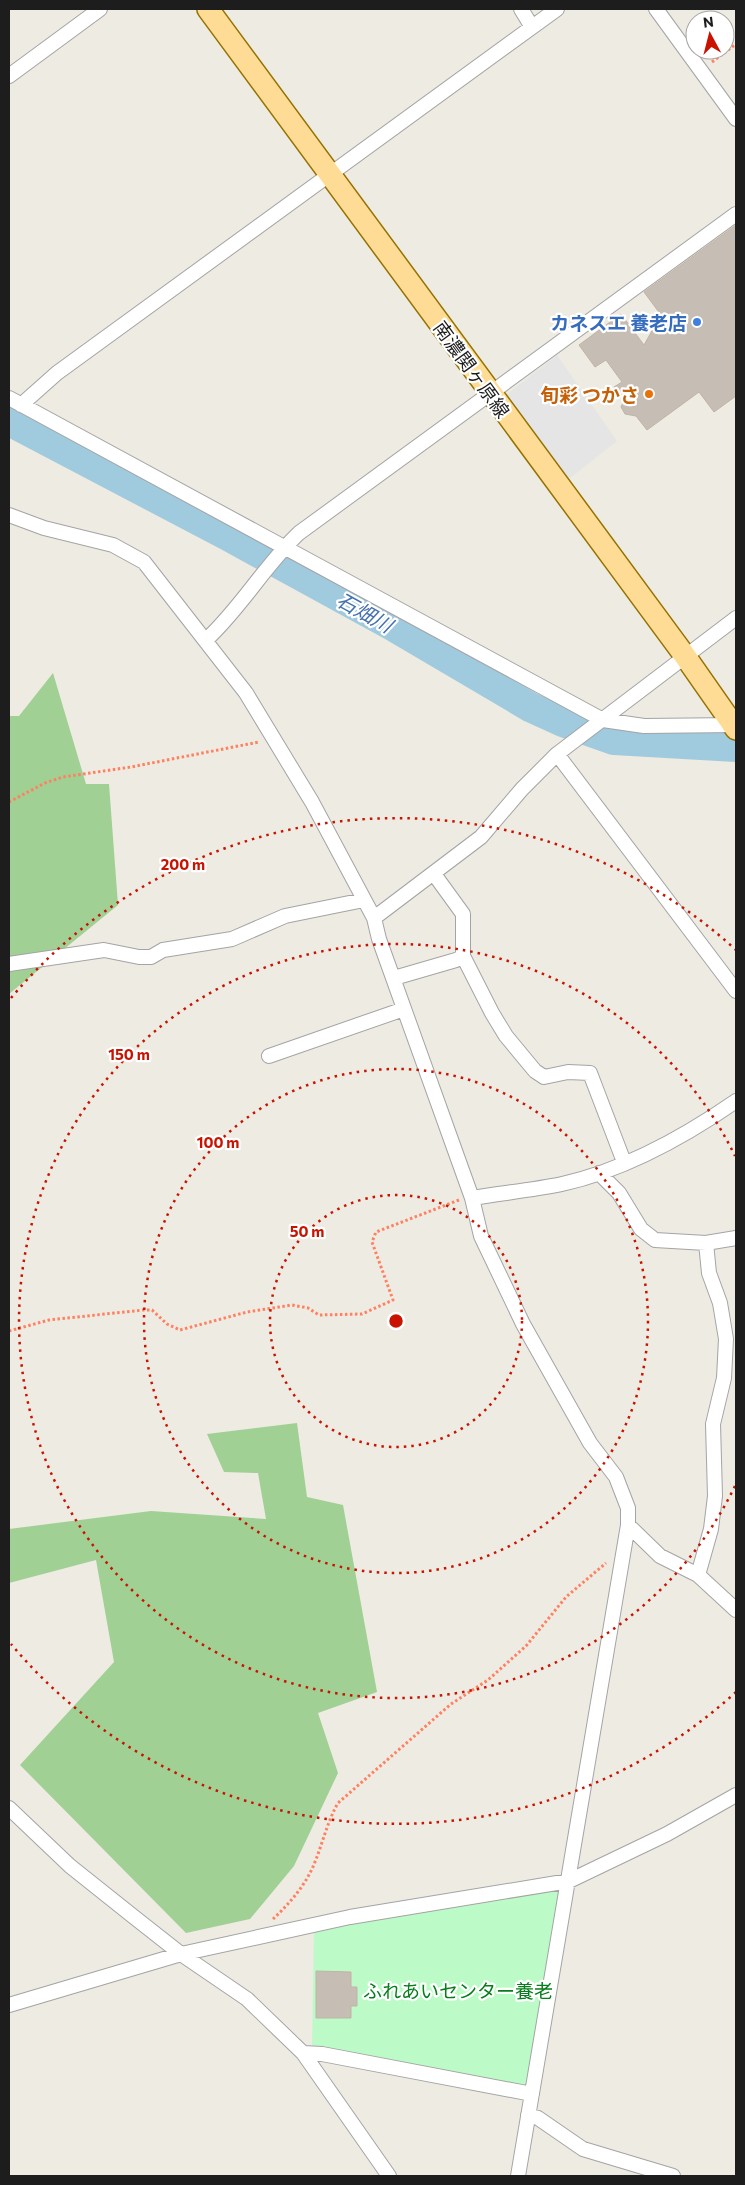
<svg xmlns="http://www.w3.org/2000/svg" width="745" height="2185" font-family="Commissioner,'Noto Sans JP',sans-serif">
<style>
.forest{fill:#a0d094}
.park{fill:#bcfbc7}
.parking{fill:#e5e5e5}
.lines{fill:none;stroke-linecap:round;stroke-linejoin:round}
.river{stroke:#a0cade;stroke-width:30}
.building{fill:#c6beb5;stroke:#c1b3a4}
.minor-casing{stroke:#a4a4a4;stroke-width:16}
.primary-casing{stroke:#957200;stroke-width:24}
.path{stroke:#ff8162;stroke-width:3;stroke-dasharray:2.5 2.5;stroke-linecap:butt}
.minor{stroke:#fff;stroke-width:14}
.primary{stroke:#ffdc96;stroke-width:21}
.ring{fill:none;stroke:#c91300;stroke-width:2.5;stroke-dasharray:2.5 5}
.shop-dot{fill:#3f7fe0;stroke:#fff;stroke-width:2}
.food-dot{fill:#e8710a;stroke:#fff;stroke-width:2}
.labels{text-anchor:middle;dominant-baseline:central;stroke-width:4.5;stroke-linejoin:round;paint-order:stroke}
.shop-label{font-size:19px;font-weight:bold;fill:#366cbe;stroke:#fff;text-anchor:end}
.street-label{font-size:19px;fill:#1d1d1d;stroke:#fff}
.food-label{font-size:19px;font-weight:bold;fill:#c56008;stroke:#fff;text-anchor:end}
.park-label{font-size:19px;fill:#077e1c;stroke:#fff}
.water-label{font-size:20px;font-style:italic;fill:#4571b0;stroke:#fff}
.centre{fill:#c91300;stroke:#fff;stroke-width:2.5}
.ring-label{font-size:15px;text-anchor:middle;font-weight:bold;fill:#c91300;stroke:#fff;stroke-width:4.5;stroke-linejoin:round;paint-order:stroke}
</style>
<rect width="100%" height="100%" fill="#eeebe2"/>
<path class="forest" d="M53 673 86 784H109L118 905 9 994V716H19Z
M297 1423 307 1497 343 1505 377 1692 318 1713 338 1773 294 1866 250 1919 186 1933 20 1765 114 1662 96 1560 9 1583V1529L151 1511 266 1519 258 1473 224 1472 207 1434Z"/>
<path class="park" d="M562 1888 527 2087 312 2047 314 1930Z"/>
<path class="parking" d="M557 355 617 441 565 482 506 395Z"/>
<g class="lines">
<path class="river" d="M9 421 228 536 391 625 530 707 563 722 614 740 736 747"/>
</g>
<path class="building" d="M736 225V396L714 412 699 392 647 430 636 416 625 414 621 407 624 400 614 387 622 382 606 360 595 367 579 345 621 314 644 345 661 315 644 292Z
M316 1971 351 1972V1987H357V2006H351V2018H316Z"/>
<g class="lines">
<g class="minor-casing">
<path id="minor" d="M521 9 532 27
M656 9 736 119
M9 76 100 9
M9 398 603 720 644 726 736 725
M21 405 57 373 557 9
M9 515 44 528 113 545 144 562 246 693 312 802 374 918 379 939 472 1198 481 1236 523 1324 590 1443 616 1477 628 1508V1525L518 2176
M206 640C241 608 265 565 299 533L736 214
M557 754 736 991
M434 874 463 914V956L492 1013 506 1036 535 1071 544 1077 568 1072 590 1073 624 1162
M374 918 481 837 522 789 557 754 736 618
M9 964 104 950 139 957H151L163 950 232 939 285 916 364 900
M394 978 456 960 463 956
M269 1056 404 1009
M599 1173 619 1193 641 1229 655 1240 706 1243 736 1238
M472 1198C502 1193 533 1190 562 1184 625 1170 684 1137 736 1101
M628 1525 660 1556 698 1575 736 1610
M698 1575 711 1529 715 1496 713 1424 724 1378 726 1339 720 1303 709 1273 706 1243
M9 1808 70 1866 134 1917 181 1954 247 1999 303 2053 389 2176
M9 2005 181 1954 350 1917 569 1881 667 1834 736 1795
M303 2053 322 2054 532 2094
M528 2115 538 2118 583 2149 673 2176"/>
</g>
<g class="primary-casing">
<path id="primary" d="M208 9 685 656 736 729"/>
</g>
<path class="path" d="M712 62 736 44
M9 802 45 783 63 777 131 767 259 742
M9 1331 49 1320 143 1310H152L167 1324 180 1330 247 1312 292 1305 308 1308 319 1315 362 1314 393 1300 372 1242 376 1232 459 1200
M273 1919C288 1905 303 1888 312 1869 322 1847 326 1824 338 1803L451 1704 488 1680 526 1646 566 1597 606 1563"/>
<use href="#minor" class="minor"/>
<use href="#primary" class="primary"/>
</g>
<g class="ring">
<circle cx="396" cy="1321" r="126"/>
<circle cx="396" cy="1321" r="252"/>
<path d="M735 1486A377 377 0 1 1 735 1156"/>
<path d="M736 1692A503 503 0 0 1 11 1644M11 998A503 503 0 0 1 736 950"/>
</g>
<circle class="shop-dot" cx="697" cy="322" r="5"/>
<circle class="food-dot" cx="649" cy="394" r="5"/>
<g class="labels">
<g class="shop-label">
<text x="687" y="322">カネスエ 養老店</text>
</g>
<g class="street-label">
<text transform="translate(472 369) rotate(54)">南濃関ヶ原線</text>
</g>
<g class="food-label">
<text x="639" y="394">旬彩 つかさ</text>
</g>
<g class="park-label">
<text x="458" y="1990">ふれあいセンター養老</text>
</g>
<g class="water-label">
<text transform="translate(365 612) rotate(29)">石畑川</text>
</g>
</g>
<circle cx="396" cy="1321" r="8" class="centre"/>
<g class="ring-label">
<text x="183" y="870">200 m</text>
<text x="129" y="1060">150 m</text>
<text x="218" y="1148">100 m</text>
<text x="307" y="1237">50 m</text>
</g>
<rect width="745" height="2185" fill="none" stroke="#1d1d1d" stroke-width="20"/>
<g transform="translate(710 35) rotate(353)"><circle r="24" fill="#ffffff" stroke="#a5a5a5"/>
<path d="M0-4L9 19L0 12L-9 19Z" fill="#c91300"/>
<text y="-8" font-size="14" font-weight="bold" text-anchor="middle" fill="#1d1d1d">N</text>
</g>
</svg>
